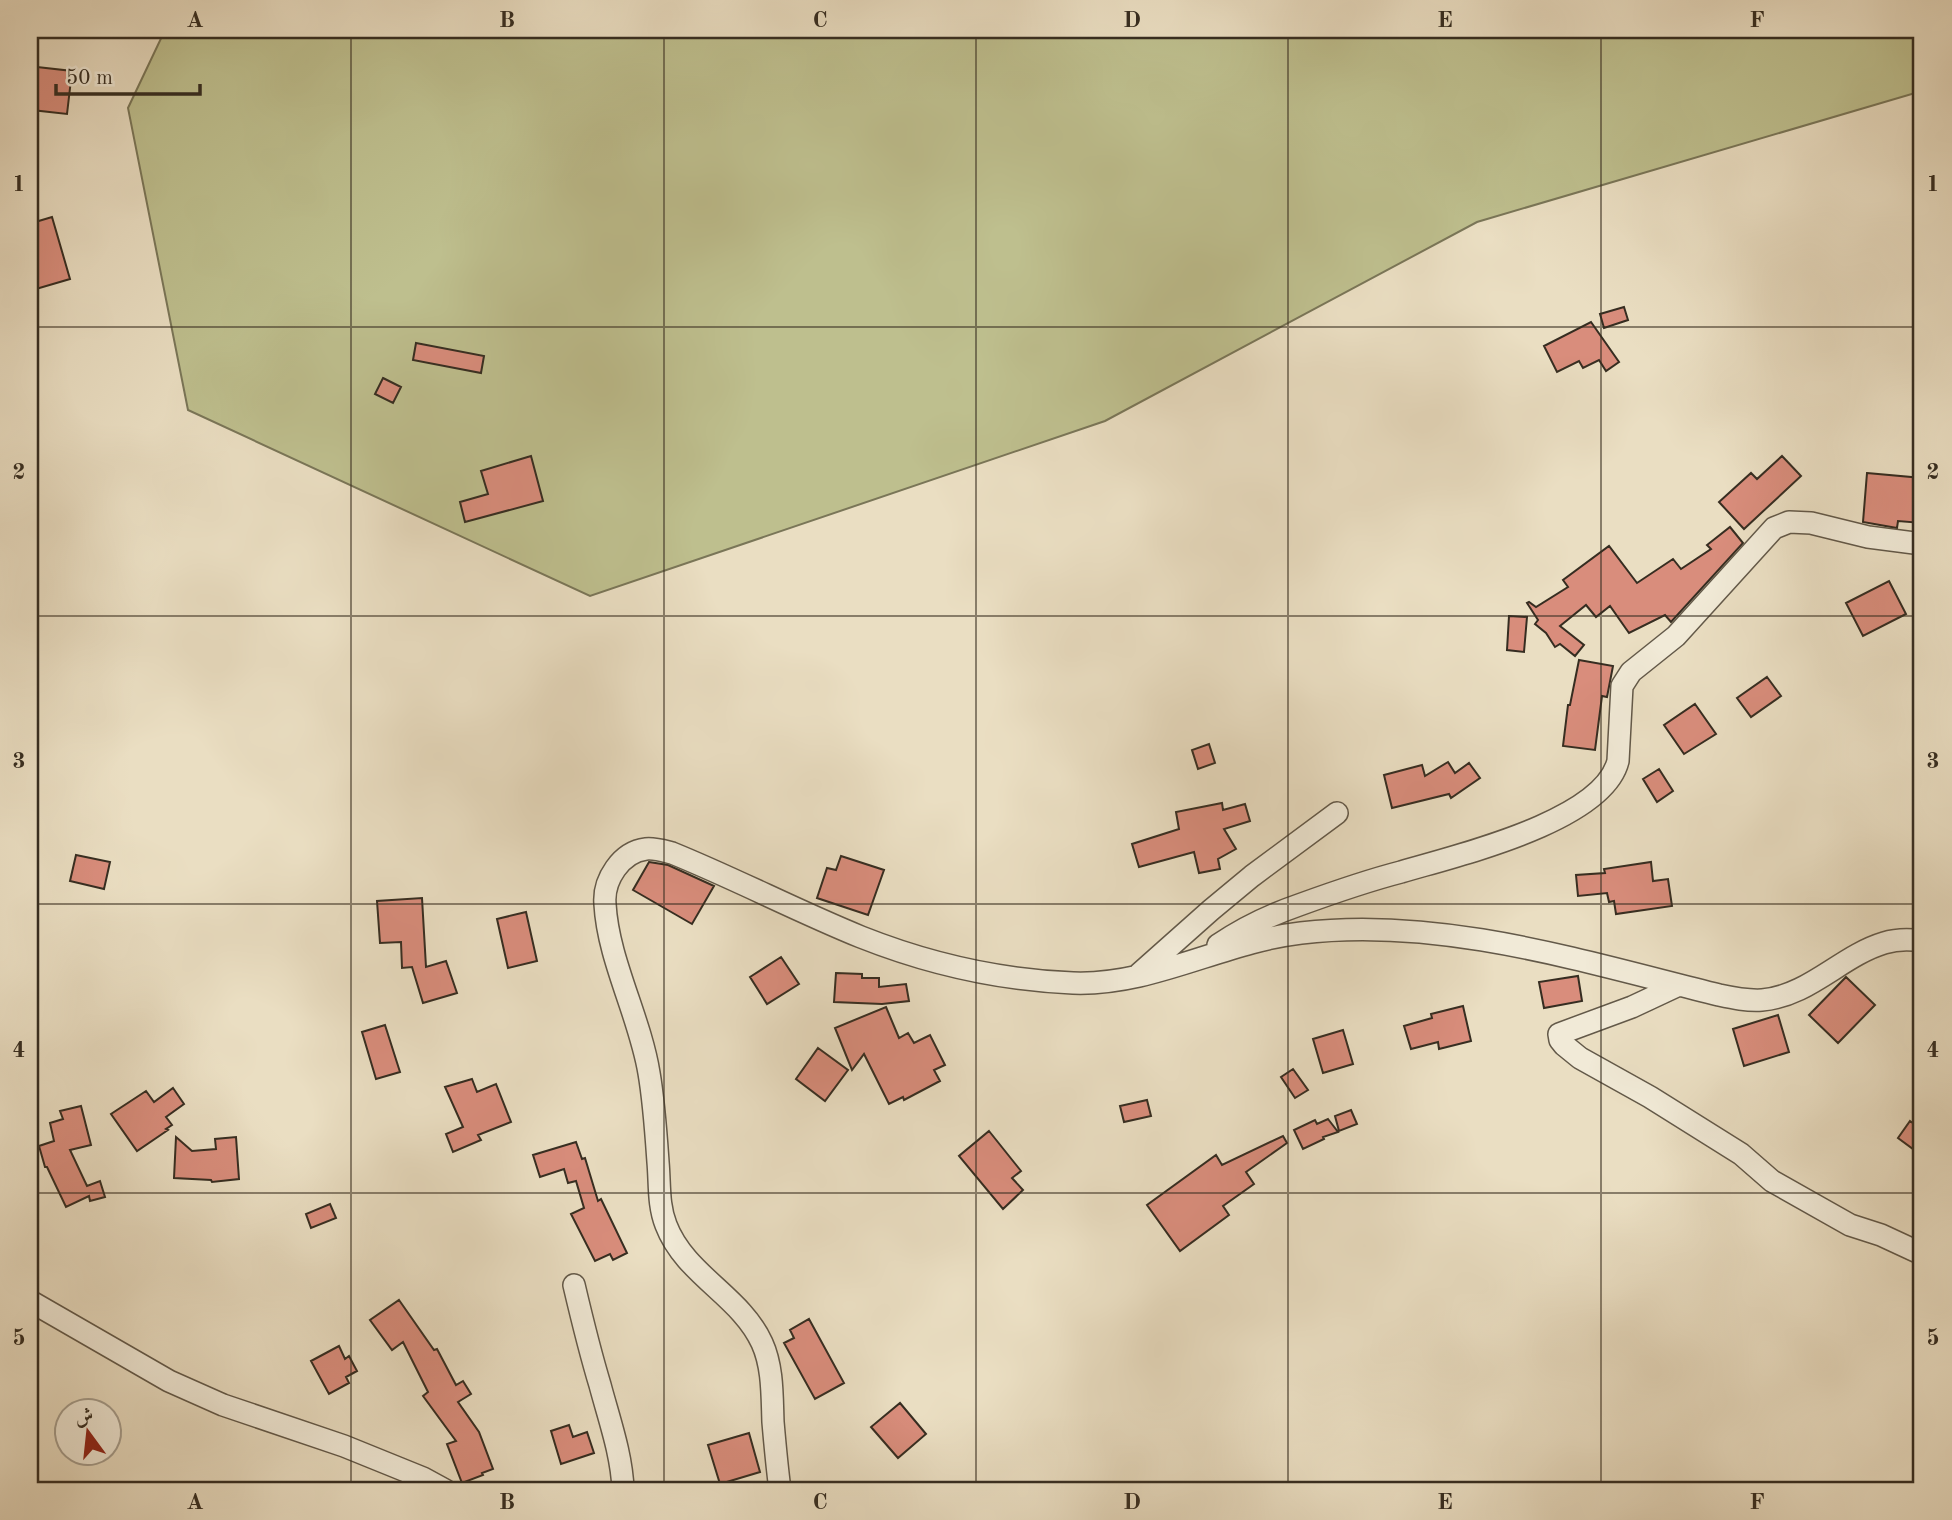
<svg xmlns="http://www.w3.org/2000/svg" width="1952" height="1520" font-family="'Old Standard TT',Amiri,serif">
<style>
.green{fill:#bebf8e;stroke:#7a7658;stroke-width:2}
.building{fill:#d98d7c;stroke:#362d21;stroke-width:2}
.lines{fill:none;stroke-linecap:round;stroke-linejoin:round}
.minor-casing{stroke:#635949;stroke-width:24}
.minor{stroke:#f1ead7;stroke-width:21}
.grid{fill:none;stroke:#362d21;stroke-width:2;stroke-opacity:0.55}
.neatline{fill:none;stroke:#362d21;stroke-width:2.5}
.grid-label{font-size:23px;text-anchor:middle;font-weight:bold;fill:#362d21}
</style>
<rect width="100%" height="100%" fill="#eadec2"/>
<filter id="stains"><feTurbulence type="fractalNoise" baseFrequency=".00286" numOctaves="4"/><feColorMatrix values="0 0 0 0 .2 0 0 0 0 .09 0 0 0 0 .02 0 0 0 .5 -.17"/></filter>
<radialGradient id="worn" r=".72"><stop offset=".6" stop-color="#630" stop-opacity="0"/><stop offset="1" stop-color="#630" stop-opacity=".3"/></radialGradient>
<path class="green" d="M165 30H1922V91L1477 222 1105 421 590 596 188 410 128 108Z"/>
<path class="building" d="M37 67 72 71 67 114 32 110Z
M52 217 70 279 36 289 30 267V240L37 238 32 223Z
M1624 307 1628 320 1604 328 1600 314Z
M1591 322 1619 362 1606 371 1599 360 1583 368 1579 361 1557 372 1544 346Z
M416 343 484 356 481 373 413 360Z
M383 378 401 387 393 403 375 394Z
M531 456 543 501 465 522 460 502 488 494 481 471Z
M1782 456 1801 476 1744 529 1719 502 1751 473 1757 479Z
M1867 473 1922 478V523L1898 521 1897 528 1863 522Z
M1730 527 1743 543 1671 622 1665 615 1629 633 1610 606 1596 617 1586 605 1560 626 1584 645 1575 656 1560 644 1555 647 1546 633 1535 624 1538 620 1527 603 1529 602 1536 607 1568 587 1563 580 1609 546 1637 583 1673 559 1681 569 1711 549 1707 545Z
M1889 581 1906 614 1863 636 1846 603Z
M1509 616 1527 617 1524 652 1507 650Z
M1579 660 1613 666 1607 697 1602 696 1595 750 1563 746 1568 705H1570Z
M1767 677 1781 696 1751 717 1737 698Z
M1695 704 1716 734 1684 754 1664 725Z
M1209 744 1215 763 1198 769 1192 750Z
M1448 762 1455 773 1469 763 1480 778 1451 798 1449 794 1392 808 1384 775 1422 765 1425 776Z
M1659 769 1673 791 1657 802 1643 779Z
M1222 803 1223 810 1245 804 1250 821 1224 829 1236 849 1218 859 1220 869 1199 873 1194 852 1139 867 1132 844 1179 829 1176 812Z
M76 855 110 862 104 889 70 881Z
M841 856 884 870 868 915 817 898 827 868 836 870Z
M649 862 668 865 714 886 692 924 633 890Z
M1651 862 1653 881 1668 879 1672 906 1616 914 1614 901 1609 902 1607 893 1578 896 1576 875 1605 873 1604 869Z
M422 898 426 967 446 961 457 993 423 1003 412 967 402 968 401 942 380 943 377 901Z
M526 912 537 961 508 968 497 919Z
M781 957 799 984 767 1004 750 977Z
M836 973 862 974V978H879V987L906 984 909 1001 882 1004 834 1002Z
M1578 976 1582 1001 1544 1008 1539 982Z
M1846 977 1875 1005 1838 1043 1809 1015Z
M1463 1006 1471 1041 1439 1049 1438 1042 1411 1049 1404 1026 1432 1018 1431 1014Z
M886 1007 899 1038 908 1033 914 1043 930 1035 945 1065 934 1070 940 1081 904 1100 903 1097 889 1104 864 1054 852 1070 835 1028Z
M1778 1015 1789 1052 1744 1066 1733 1029Z
M385 1025 400 1072 376 1079 362 1032Z
M1343 1030 1353 1064 1323 1073 1313 1039Z
M818 1048 848 1070 825 1101 796 1079Z
M1293 1069 1308 1090 1295 1098 1281 1077Z
M472 1079 477 1092 496 1084 511 1122 478 1135 481 1140 453 1152 446 1134 463 1127 445 1087Z
M173 1088 184 1104 166 1117 172 1125 166 1129 168 1130 137 1151 111 1114 146 1091 154 1102Z
M1147 1100 1151 1116 1124 1122 1120 1106Z
M81 1106 91 1145 70 1150 87 1186 100 1181 105 1197 90 1201 89 1196 66 1207 47 1167H45L39 1146 54 1141 50 1123 63 1119 60 1111Z
M1351 1110 1357 1124 1339 1131 1335 1116Z
M1328 1119 1338 1132 1323 1137 1324 1139 1303 1149 1294 1130 1315 1120 1317 1124Z
M1910 1121 1922 1130V1137L1913 1149 1898 1138Z
M989 1131 1021 1171 1012 1178 1023 1190 1003 1209 959 1156Z
M1283 1136 1287 1143 1246 1172 1254 1184 1223 1206 1229 1215 1180 1251 1147 1205 1216 1155 1222 1165Z
M176 1137 192 1151 216 1149 215 1139 236 1137 239 1179 212 1182 211 1180 174 1178Z
M576 1142 582 1159 585 1158 598 1201 601 1199 627 1253 613 1260 610 1254 595 1261 571 1214 584 1208 576 1181 568 1183 564 1169 540 1177 533 1155Z
M330 1204 336 1218 311 1228 306 1214Z
M399 1300 434 1350 437 1349 456 1385 463 1381 471 1394 458 1402 479 1432 493 1469 482 1473 483 1475 462 1483 447 1444 456 1441 423 1396 428 1392 403 1342 392 1350 370 1320Z
M809 1319 844 1383 815 1399 784 1343 794 1338 790 1330Z
M339 1346 345 1359 349 1356 357 1371 346 1377 349 1383 329 1394 311 1361Z
M900 1403 926 1434 898 1458 871 1427Z
M569 1425 573 1437 587 1432 594 1453 561 1464 551 1431Z
M749 1433 760 1472 720 1484 708 1445Z"/>
<g class="lines">
<g class="minor-casing">
<path id="minor" d="M1218 945C1243 928 1270 915 1299 905 1332 893 1366 881 1401 872 1454 856 1603 822 1618 761L1622 686 1631 672 1676 636 1774 528 1789 522 1811 523 1868 537 1922 544
M1139 974 1211 910 1252 876 1337 813
M1679 985 1632 1007 1559 1034 1560 1040 1564 1045 1580 1058 1650 1097 1741 1154 1772 1181 1850 1225 1881 1235 1922 1254
M574 1285C582 1319 590 1352 600 1385 609 1419 622 1455 623 1490
M30 1301 169 1381 223 1405 344 1446 423 1478 445 1490
M780 1490C777 1467 775 1445 773 1422 772 1396 773 1367 762 1343 741 1296 685 1275 666 1225 658 1205 660 1184 658 1162 656 1133 654 1102 649 1073 640 1017 608 960 605 904 603 880 621 852 646 849 654 848 664 851 672 853 736 879 797 911 861 937 929 964 1001 980 1073 983 1152 986 1223 942 1301 933 1440 916 1585 962 1719 995 1733 998 1747 1001 1762 1000 1809 996 1841 956 1884 943 1897 939 1909 939 1922 941"/>
</g>
<use href="#minor" class="minor"/>
</g>
<path class="grid" d="M351 30V1490M664 30V1490M976 30V1490M1288 30V1490M1601 30V1490M30 327H1922M30 616H1922M30 904H1922M30 1193H1922"/>
<rect width="1952" height="1520" fill="none" stroke="#eadec2" stroke-width="77"/>
<g transform="translate(88 1432) rotate(345)"><circle r="33" fill="#f1ead7" stroke="#a69e8e" stroke-width="2"/>
<path d="M0-5L12 26L0 18L-12 26Z" fill="#8f2418"/>
<text y="-10" font-size="19" font-weight="bold" text-anchor="middle" fill="#362d21">ش</text>
</g>
<path d="M56 84v10h144v-10" fill="none" stroke="#362d21" stroke-width="3.5"/>
<text x="66" y="84" font-size="21" fill="#362d21" stroke="#f1ead7" stroke-width="5" paint-order="stroke">50 m</text>
<rect x="38" y="38" width="1875" height="1444" class="neatline"/>
<g class="grid-label">
<text x="195" y="27">A</text>
<text x="507" y="27">B</text>
<text x="820" y="27">C</text>
<text x="1132" y="27">D</text>
<text x="1445" y="27">E</text>
<text x="1757" y="27">F</text>
<text x="19" y="191">1</text>
<text x="1933" y="191">1</text>
<text x="19" y="479">2</text>
<text x="1933" y="479">2</text>
<text x="19" y="768">3</text>
<text x="1933" y="768">3</text>
<text x="19" y="1057">4</text>
<text x="1933" y="1057">4</text>
<text x="19" y="1345">5</text>
<text x="1933" y="1345">5</text>
<text x="195" y="1509">A</text>
<text x="507" y="1509">B</text>
<text x="820" y="1509">C</text>
<text x="1132" y="1509">D</text>
<text x="1445" y="1509">E</text>
<text x="1757" y="1509">F</text>
</g>
<rect width="100%" height="100%" filter="url(#stains)"/>
<rect width="100%" height="100%" fill="url(#worn)"/>
</svg>
